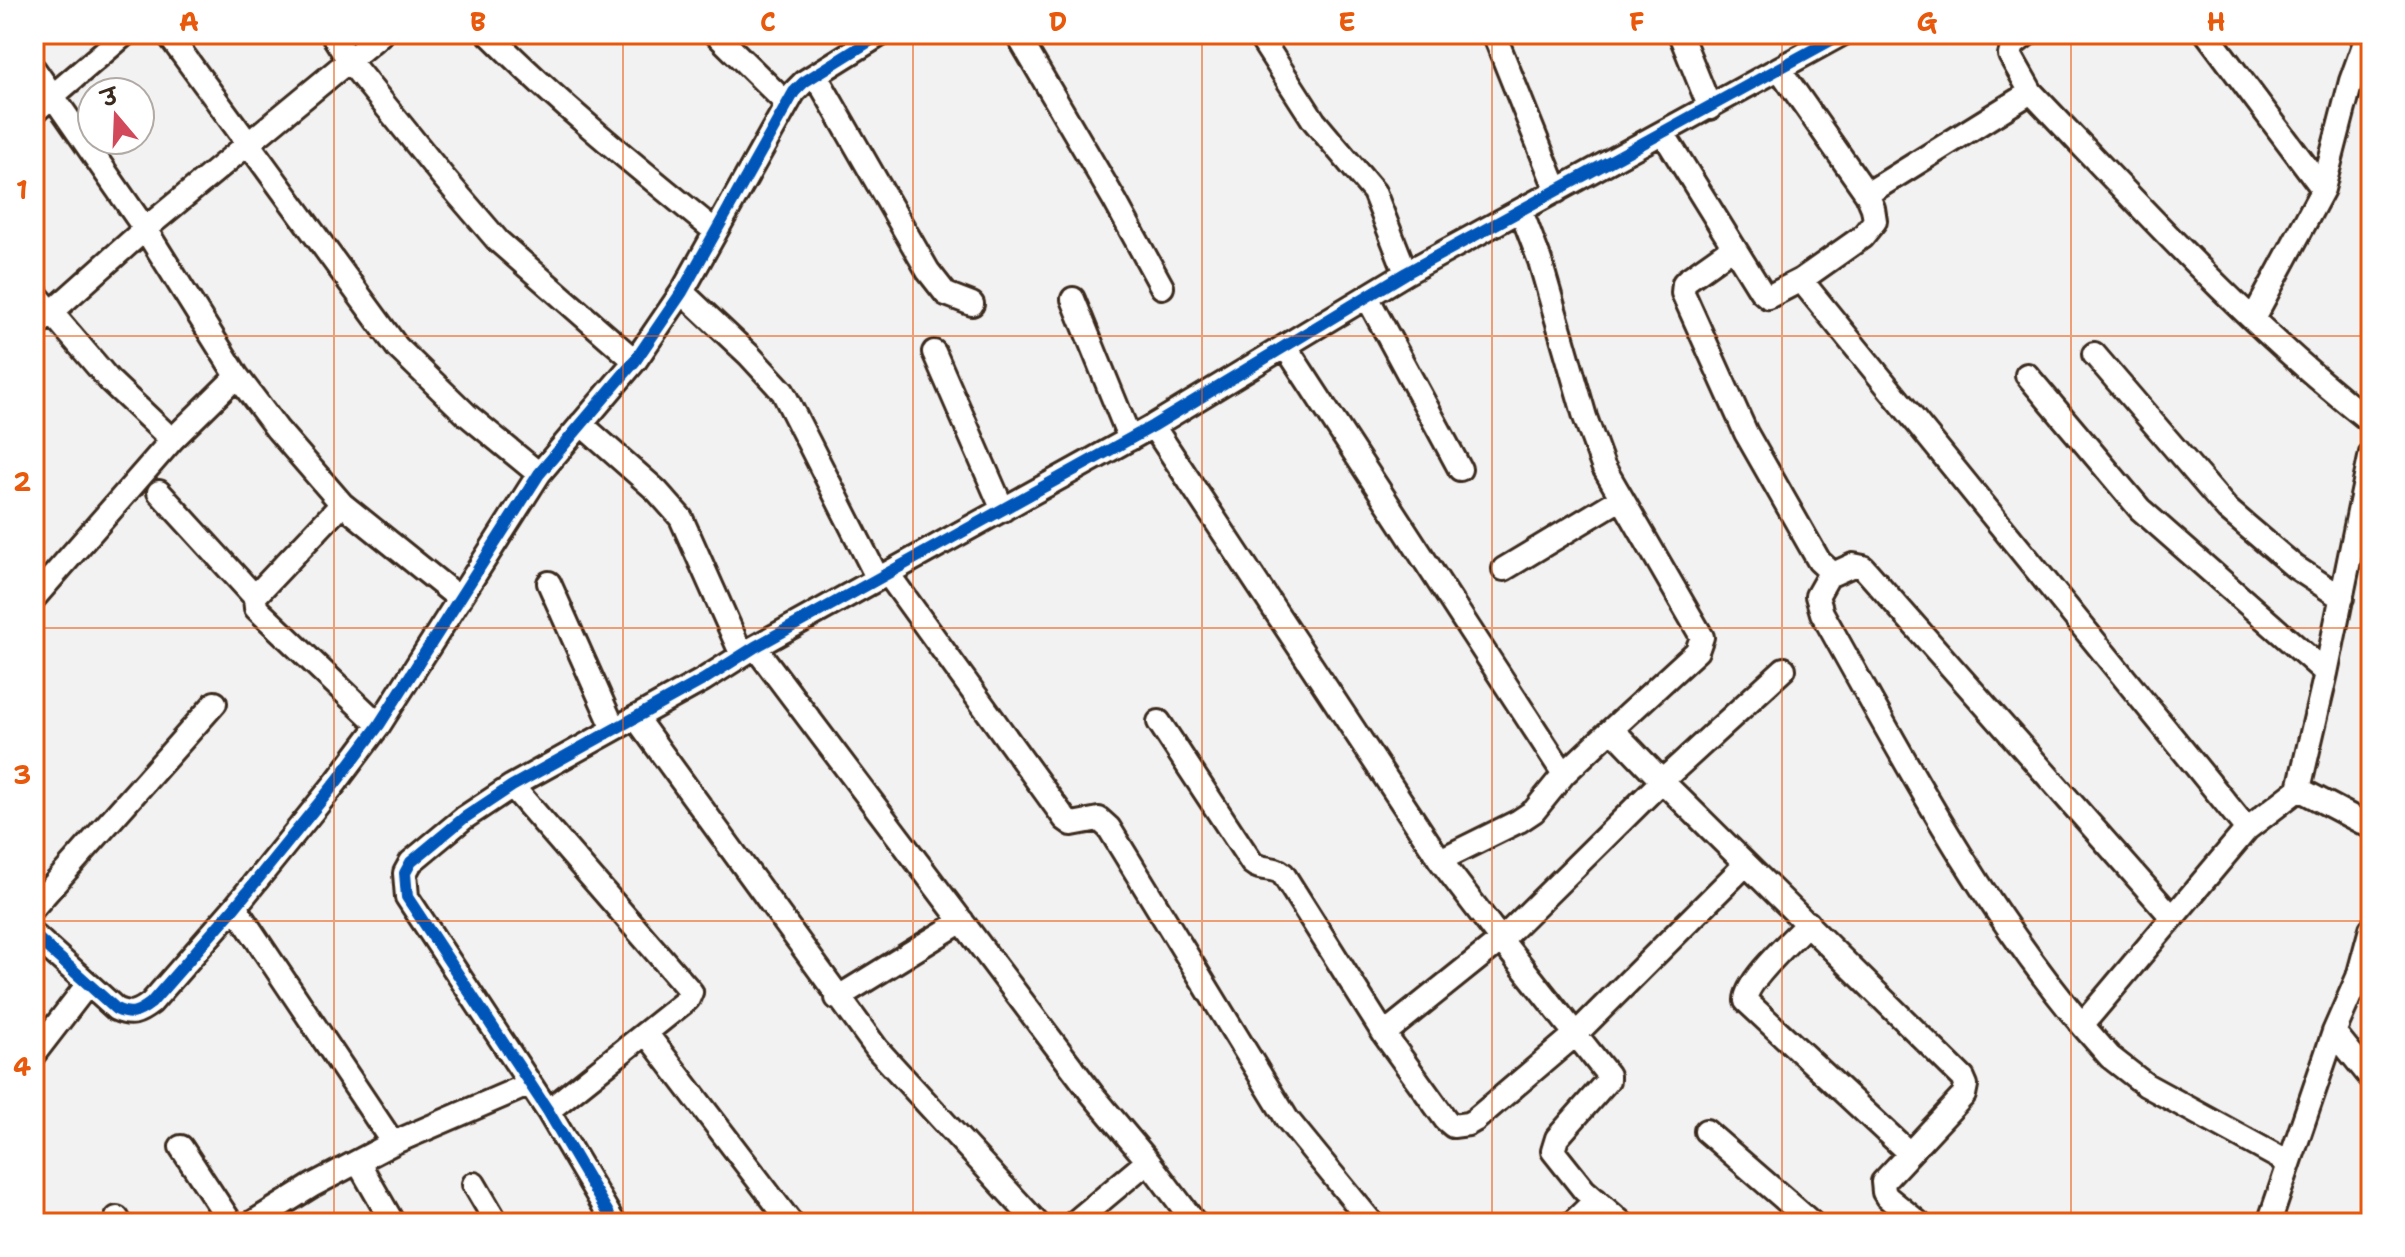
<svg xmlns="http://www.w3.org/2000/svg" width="2405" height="1257" font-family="'Shantell Sans','Playpen Sans Deva',sans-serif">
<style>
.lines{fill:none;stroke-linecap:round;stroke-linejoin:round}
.minor-casing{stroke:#3b2a1e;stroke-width:28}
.minor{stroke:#fff;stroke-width:22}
.cycleway-casing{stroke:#fff;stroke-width:17}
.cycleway{stroke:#0057b8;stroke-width:12}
.grid{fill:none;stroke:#e8590c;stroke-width:2;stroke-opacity:0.55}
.neatline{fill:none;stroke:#e8590c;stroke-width:3}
.grid-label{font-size:26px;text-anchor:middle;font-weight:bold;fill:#e8590c}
</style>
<rect width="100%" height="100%" fill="#f3f2f2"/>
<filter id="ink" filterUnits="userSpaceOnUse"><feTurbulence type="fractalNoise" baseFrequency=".0125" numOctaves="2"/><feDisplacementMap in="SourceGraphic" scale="16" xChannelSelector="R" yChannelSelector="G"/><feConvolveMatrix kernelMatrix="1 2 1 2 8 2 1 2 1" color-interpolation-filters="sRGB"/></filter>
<g filter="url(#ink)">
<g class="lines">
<g class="minor-casing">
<path id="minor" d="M168 34 397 347 466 414 539 474
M332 34 350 62 444 178 498 241 635 361
M489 34C560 105 637 167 715 231
M716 34 786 103
M1017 34 1115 201 1162 287
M1258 34 1314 121 1374 192 1406 273
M1494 34 1557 191
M1680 34 1710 108
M2027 34 2013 45 2010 55 2031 92C2140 206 2247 325 2371 422
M2207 34 2323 189
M34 69 145 229 237 376 277 429 342 504 460 599
M1780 70 1867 194 1873 208 1875 221 1862 237 1801 280
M816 76 928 271 946 294 972 304
M34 112 125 34
M1663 133 1761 291 1768 297 1801 280 2247 829
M1867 194 2031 92
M1521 211 1540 261 1585 417 1603 466 1702 637 1697 651 1612 729
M1732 248 1687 280 1684 283 1683 293 1746 433 1819 561 1833 574 1853 565 1863 567 2172 917
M34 292 110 381 172 440
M682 292 749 355 783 392 878 579
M1367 297 1460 469
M1073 299 1130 439
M2253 319 2323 189 2351 81 2368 34
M34 328 145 229 381 34
M1285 346 1564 774
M934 352 1003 510
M2094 354 2227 509 2295 567 2342 598
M2027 375 2140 509 2326 673
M581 424 657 491 681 518 742 655
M1153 426 1440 860 1501 940 1384 1034
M159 492 255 597
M342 504 259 592 255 597 256 608 379 725
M1504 569 1620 499
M1830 573 1817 596 1822 613C1902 755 1977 900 2082 1025
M888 574 1065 819 1072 824 1099 819 1109 828 1287 1119 1372 1223
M549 583 614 729
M34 598 172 440 237 376
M755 647 1092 1094 1148 1161 1195 1223
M1784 669 1662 781 1963 1078 1966 1085 1964 1095 1883 1182 1884 1192 1887 1197 1919 1223
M636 718 877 1049 1037 1223
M1159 722 1252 863C1261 871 1274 866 1283 874L1384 1034 1446 1120 1453 1126 1468 1124 1475 1120 1576 1034 1746 864
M512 786 691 992 688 999 548 1111
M2299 789 2371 827
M1440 860 1519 821 1534 811 1564 774 1612 729 1662 781 1501 940 1608 1075V1080L1557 1138 1553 1151 1584 1190 1622 1223
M34 907 215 703
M235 907 393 1143
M1808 923C1794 938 1744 983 1746 1001L1909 1153
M34 935 116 1009C131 1016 138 1013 151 1003L235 907 337 781 379 725 539 474 635 361 682 292 794 92 804 82 881 34
M837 998 962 921
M2334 1032 2371 1078
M646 1033 791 1223
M34 1054 88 984
M1706 1131 1812 1223
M181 1147 231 1223
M358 1162 393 1223
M2289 1163 2146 1085 2110 1057 2082 1025 2247 829 2299 789 2326 673 2371 453
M474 1184 497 1223
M117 1218 120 1223
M252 1223 313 1185 393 1143 530 1084
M614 1223 548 1111 407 897 405 873 411 862 464 818 512 786 703 680 755 647 1153 426 1406 273 1842 34
M1074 1223 1148 1161
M1572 1223 1596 1200
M2269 1223 2334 1032 2358 977 2371 929"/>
</g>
<use href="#minor" class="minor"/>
<g class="cycleway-casing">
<path id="cycleway" d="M34 935 116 1009C131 1016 138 1013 151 1003L235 907 337 781 379 725 539 474 635 361 682 292 794 92 804 82 881 34
M614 1223 548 1111 407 897 405 873 411 862 464 818 512 786 703 680 755 647 1153 426 1406 273 1842 34"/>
</g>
<use href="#cycleway" class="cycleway"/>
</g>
</g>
<path class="grid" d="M334 34V1223M623 34V1223M913 34V1223M1202 34V1223M1492 34V1223M1782 34V1223M2071 34V1223M34 336H2371M34 628H2371M34 921H2371"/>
<rect width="2405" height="1257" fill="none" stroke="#fff" stroke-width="88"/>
<g transform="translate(116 116) rotate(341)"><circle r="38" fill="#ffffff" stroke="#b1aaa5" stroke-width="2"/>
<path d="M0-6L14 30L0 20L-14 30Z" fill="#d1495b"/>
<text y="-12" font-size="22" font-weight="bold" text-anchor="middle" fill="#3b2a1e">उ</text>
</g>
<rect x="44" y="44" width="2317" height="1169" class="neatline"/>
<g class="grid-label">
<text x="189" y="31">A</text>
<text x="478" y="31">B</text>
<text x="768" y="31">C</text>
<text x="1058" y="31">D</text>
<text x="1347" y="31">E</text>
<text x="1637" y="31">F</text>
<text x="1927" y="31">G</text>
<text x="2216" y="31">H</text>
<text x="22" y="199">1</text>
<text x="22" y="491">2</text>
<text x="22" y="784">3</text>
<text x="22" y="1076">4</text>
</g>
</svg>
